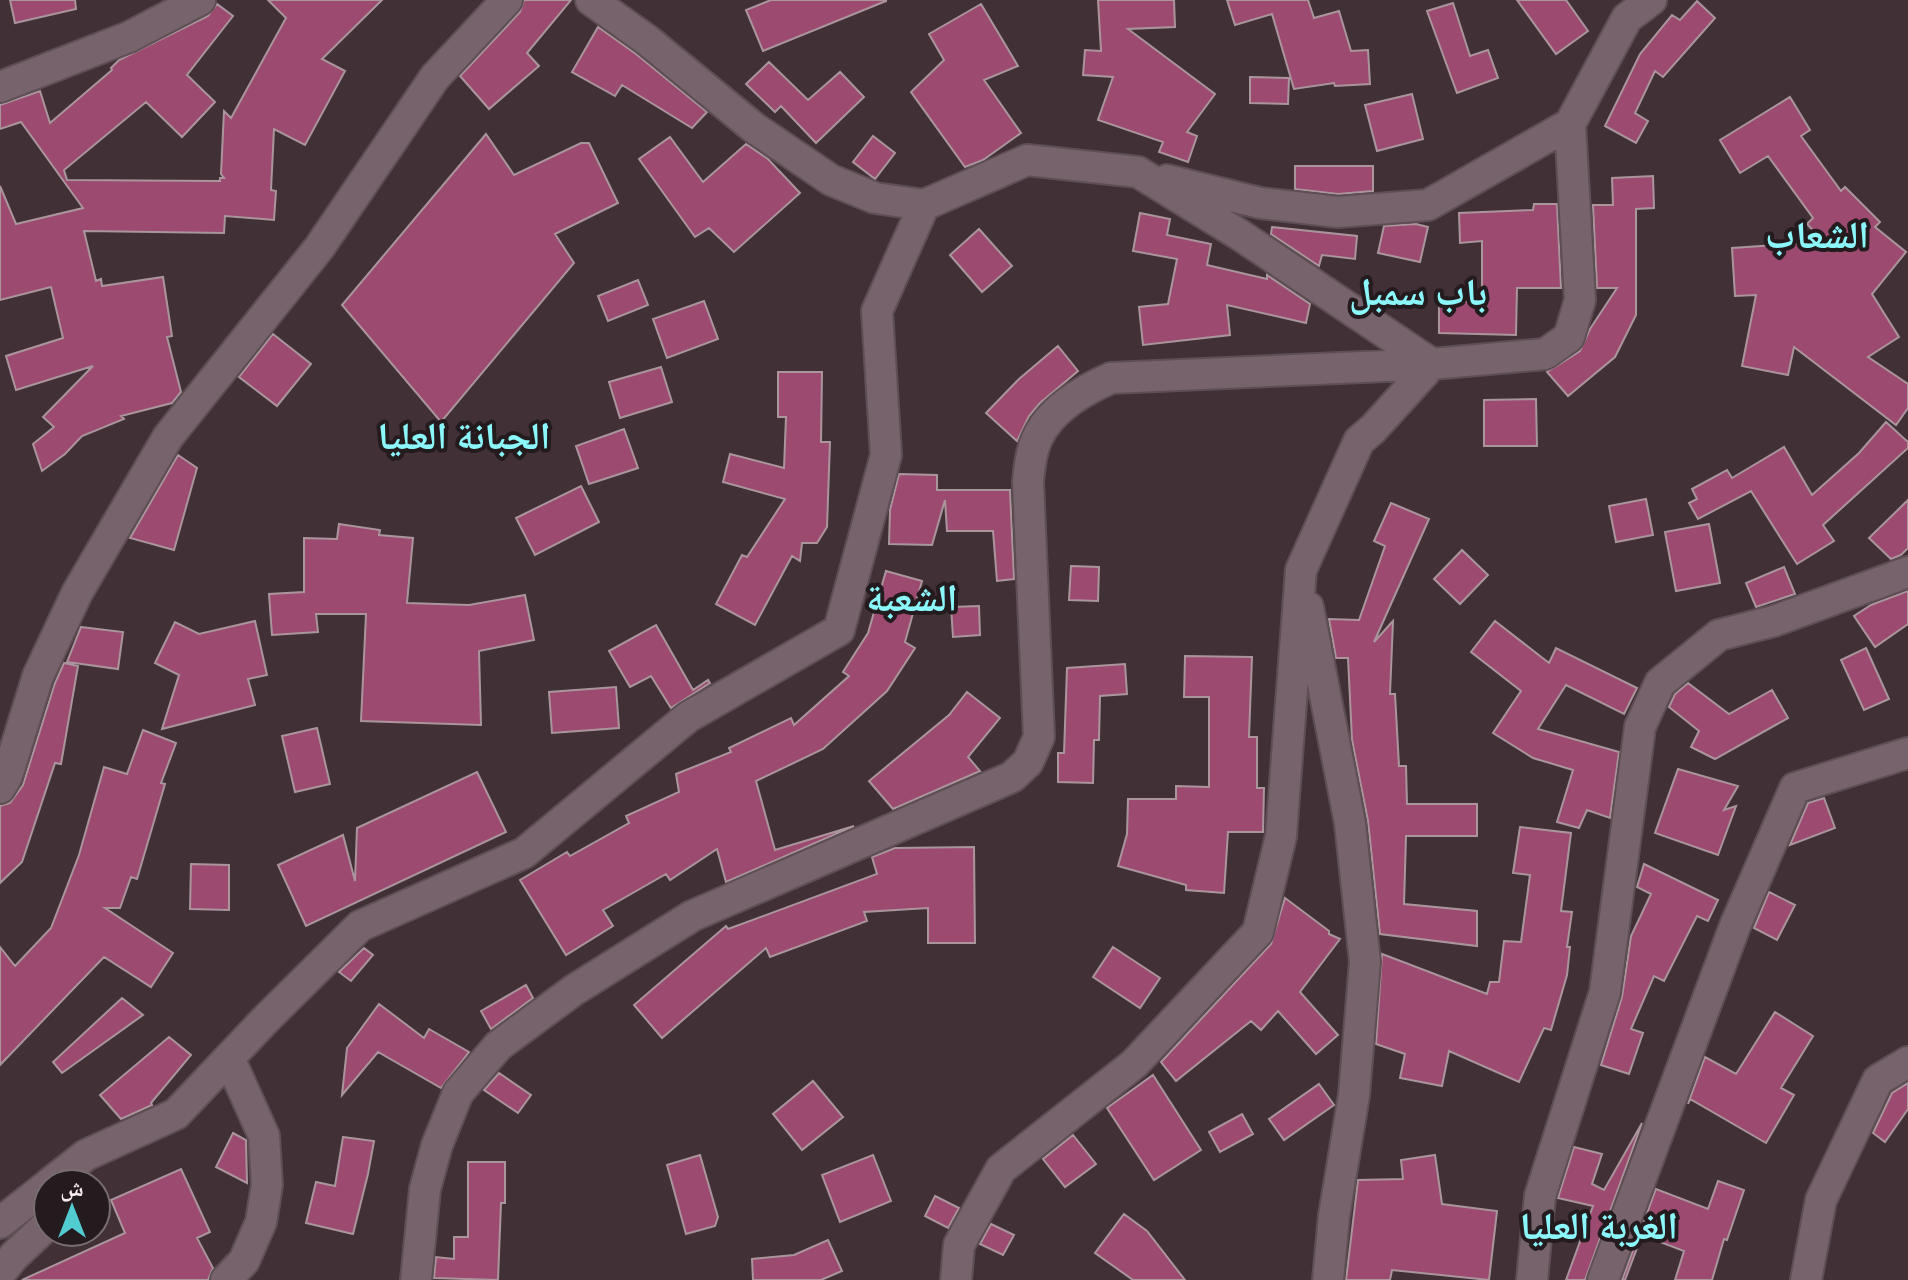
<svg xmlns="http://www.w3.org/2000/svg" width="1908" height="1280" font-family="Figtree,'Noto Naskh Arabic',sans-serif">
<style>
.building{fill:#9c4a70;stroke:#aa959d;stroke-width:2}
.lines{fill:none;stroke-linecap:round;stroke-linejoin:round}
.minor-casing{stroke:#5e4f55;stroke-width:34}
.minor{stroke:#77636b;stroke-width:30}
.labels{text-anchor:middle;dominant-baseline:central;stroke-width:8;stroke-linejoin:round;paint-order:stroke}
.district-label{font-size:38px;font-weight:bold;fill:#8bf7fa;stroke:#231b1e}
</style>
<rect width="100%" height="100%" fill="#423037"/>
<path class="building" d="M10 0H75L76 9 15 23Z
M268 0H382L322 59 345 71 305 145 274 129 271 190 276 191 274 220 225 216 224 233 84 231 96 281 101 279 102 286 163 277 172 336 167 337 181 392 172 403 121 416 124 419 82 436 65 454 42 471 33 444 54 427 43 417 93 366 16 390 6 356 63 338 51 287 0 300V186L16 224 83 208 21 122 0 129V105L40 91 50 123 112 70 111 68 119 60 208 16 217 4 233 16 187 75 215 102 182 137 146 102 64 170 67 180 220 181V178H224L221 174 224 111 231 118 286 18Z
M524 0H571L527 53 539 66 489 109 460 76 520 12Z
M771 0H886V1L763 51 746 10Z
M1098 0H1174L1175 27 1128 29 1215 94 1187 132 1197 136 1188 162 1159 152 1163 142 1098 120 1113 77 1083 75 1085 50 1101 51Z
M1227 0H1308L1314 18 1339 11 1351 51 1368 50 1370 84 1335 86 1334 83 1294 89 1272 14 1235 25Z
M1517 0H1566L1588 31 1556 54Z
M1697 1 1715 18 1663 77 1655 71 1635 113 1648 121 1636 143 1605 126 1640 54 1672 15 1680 20Z
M1453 3 1470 56 1488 50 1498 78 1457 93 1427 11Z
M981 4 1018 66 984 80 1021 133 983 160 965 167 911 92 944 60 929 34Z
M598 27 636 54 707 112 692 128 622 85 615 96 572 72Z
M769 62 808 100 840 72 864 97 816 143 781 106 775 112 746 84Z
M1250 77 1289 78 1288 104 1250 103Z
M1412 94 1423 139 1377 151 1365 105Z
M1790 97 1810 130 1801 136 1841 191 1845 187 1880 222 1875 227 1906 252 1872 294 1899 337 1868 357 1908 384V408L1896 425 1794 347 1788 375 1742 366 1756 295 1735 296 1732 248 1824 242 1807 224 1813 218 1768 156 1740 173 1720 140Z
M486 134 514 175 581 143H589L618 203 555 234 574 263 441 422 342 305Z
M873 136 895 153 875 179 853 162Z
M670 137 703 182 746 144 768 159 800 193 734 252 709 228 695 237 639 159Z
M1295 166H1373V191L1338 194 1295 189Z
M1653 176 1654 208 1636 209V315L1615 357 1568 396 1547 372 1580 351 1590 329 1617 288H1597L1593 205H1613L1612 178Z
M1534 204H1557L1561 288H1517L1516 335 1439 333V301L1482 302V241L1460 243 1459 213 1533 210Z
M1140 213 1170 219 1167 235 1211 244 1207 265 1267 279V275L1310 304 1306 323 1227 305 1230 335 1143 345 1139 307 1168 304 1177 259 1133 251Z
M1416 224 1428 227 1420 262 1378 253 1384 226Z
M1272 227 1357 236 1355 259 1322 255 1319 266 1271 234Z
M979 229 1012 266 982 292 950 255Z
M638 280 648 305 608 321 598 296Z
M704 301 718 339 667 358 653 319Z
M273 334 311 364 277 406 239 377Z
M1058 346 1078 371 1040 403 1029 416 1017 441 986 413 1019 379Z
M661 367 672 402 620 418 609 382Z
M778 372H822L821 442H830L827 527 817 543H802L800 561 792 556 755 625 716 604 742 555 747 557 785 499 723 482 730 454 784 468 786 417H778Z
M1536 399 1537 446H1484V400Z
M1886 422 1908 442V448L1823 525 1834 541 1797 564 1751 491 1698 519 1689 503 1697 499 1692 489 1727 470 1732 478 1784 447 1812 495 1859 453Z
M624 429 638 468 589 484 576 446Z
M178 455 197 468 174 550 130 538Z
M899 474 937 475V490H1010L1014 579 997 581 993 531H947L945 500 932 545 889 544 890 510Z
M581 486 599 522 535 555 516 518Z
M1646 499 1653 535 1616 542 1609 506Z
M1908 500V548L1901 555 1891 559 1869 538Z
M1391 503 1429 519 1374 642 1393 621 1390 694H1395L1399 766H1406L1407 804H1477V836H1406L1404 904 1477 911V946L1380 934 1368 821 1352 740 1348 658H1336L1329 619 1359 620 1385 546 1374 541Z
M339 524 380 530 379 535 413 538 407 603 469 605 525 595 534 640 479 651 481 725 361 721 366 614H316L318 632 272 635 269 594 304 592V538L337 539Z
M1709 524 1720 583 1676 591 1665 532Z
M1462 550 1488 575 1460 604 1434 579Z
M1071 566 1099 567 1098 601 1069 600Z
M1784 567 1795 594 1756 607 1746 583Z
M886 571 922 581 905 642 915 648 887 691 823 749 756 781 775 850 854 826 726 882 717 849 670 880 666 874 603 910 613 926 566 955 520 880 567 852 570 856 629 823 626 816 679 792 676 774 731 752 729 748 791 718 794 725 849 676 843 672 868 633Z
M1908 591V624L1875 647 1854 616 1871 605Z
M979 606 980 635 953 637 951 607Z
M255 621 267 675 248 679 255 705 162 729 179 675 155 663 175 622 199 634Z
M1495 621 1549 663 1556 648 1637 688 1624 714 1566 685 1538 729 1619 752 1610 818 1587 810 1579 828 1557 822 1573 770 1533 758 1493 733 1521 691 1471 652Z
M656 625 693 690 708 680 710 683 671 708 651 676 630 687 609 651Z
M81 627 123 632 118 669 67 662Z
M1866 648 1889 699 1864 710 1841 660Z
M1185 656 1252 657 1249 737H1257V788H1264L1263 832H1228L1224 893 1186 890V885L1118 866 1127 834 1128 799H1176V786L1209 787V697H1184Z
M64 663 78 666 61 764 55 763 22 862 0 883V806L10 803 23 785 55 683Z
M1125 664 1127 694 1100 696 1099 740H1094L1093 783 1058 782V753H1064L1067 668Z
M1688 683 1729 714 1772 690 1788 718 1715 759 1691 747 1699 731 1669 707 1675 694Z
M616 687 619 728 552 733 549 692Z
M967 692 1000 718 968 757 980 771 893 809 869 781 949 715Z
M317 728 330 784 295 792 282 736Z
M143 730 176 743 161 783 165 784 137 879 131 877 120 908H105L173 953 151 987 104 957 0 1065V947L15 966 51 928 79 855 104 767 127 774Z
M1678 769 1738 786 1724 810 1736 806 1718 855 1655 833Z
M477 772 506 832 306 926 278 865 343 835 355 881 357 828Z
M1824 798 1835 828 1790 845 1808 803Z
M1520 827 1571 833 1561 911 1572 912 1567 947H1570L1567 975 1551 1030 1544 1028 1519 1082 1449 1051 1442 1086 1400 1078 1405 1054 1376 1044 1382 954 1487 994 1490 982H1499L1504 941 1521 942 1530 875 1513 873Z
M974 847 975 943H928V908L864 912 867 921 770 957 766 948 662 1038 634 1005 726 926 728 929 877 874 872 857 895 848Z
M191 864 229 865V910L190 909Z
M1644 864 1718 900 1708 921 1697 916 1664 981 1654 976 1631 1029 1643 1033 1629 1074 1601 1065 1622 997 1631 936 1651 894 1637 887Z
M1769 892 1795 905 1777 940 1754 928Z
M1285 898 1329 931V934L1340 939 1300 992 1338 1035 1316 1054 1278 1011 1261 1030 1251 1021 1176 1081 1161 1062 1271 944Z
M1113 947 1160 978 1140 1008 1093 977Z
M364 948 373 955 351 981 339 972Z
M526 985 533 998 491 1029 481 1011Z
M122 998 143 1015 62 1073 53 1062Z
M379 1004 424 1038 429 1029 469 1052 441 1088 378 1052 342 1095 347 1048Z
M1775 1012 1813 1036 1781 1088 1794 1095 1766 1143 1690 1099 1688 1104 1705 1057 1736 1074Z
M169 1037 191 1055 151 1103 152 1105 121 1119 100 1095Z
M499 1073 531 1095 518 1113 484 1090Z
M1153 1075 1201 1150 1154 1180 1107 1108Z
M813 1081 843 1117 802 1150 773 1114Z
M1908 1083V1109L1885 1142 1873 1133 1892 1093Z
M1319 1084 1334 1105 1284 1140 1269 1119Z
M1242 1114 1253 1134 1220 1152 1209 1132Z
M1642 1123 1585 1280H1566L1593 1206 1558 1198 1574 1147 1602 1154 1592 1184 1604 1190Z
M233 1133 246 1140 247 1183 216 1167Z
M1073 1135 1096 1164 1065 1187 1043 1159Z
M343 1137 374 1141 368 1174 353 1234 306 1223 316 1182 335 1186Z
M700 1155 718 1217 715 1226 686 1234 667 1165Z
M873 1155 891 1201 840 1222 822 1175Z
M1435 1155 1442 1204 1497 1211 1489 1280 1392 1270 1390 1280H1346L1358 1180 1403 1179 1401 1160Z
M468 1162H505V1203H501L498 1280 434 1278 436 1257 454 1259V1237H468Z
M181 1169 210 1232 197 1238 213 1268 208 1280H22L125 1233 111 1200Z
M1718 1181 1744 1190 1727 1240 1724 1239 1712 1280H1675L1684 1251 1642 1235 1625 1280H1622L1656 1189 1708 1209Z
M935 1196 959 1208 948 1228 925 1216Z
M1124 1214 1147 1231 1185 1280H1133L1095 1253Z
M991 1224 1014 1235 1003 1255 980 1244Z
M828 1240 842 1271 821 1280H753L752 1259 794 1255Z"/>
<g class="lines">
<g class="minor-casing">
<path id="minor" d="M591 0 647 40 753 127 831 180 875 198 924 205 1027 160 1138 172 1240 235 1432 364 1373 429 1359 441 1301 570 1281 836 1258 932 1134 1064 1001 1169 959 1245 956 1280
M0 87 129 37 200 0
M1167 180 1260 203 1338 212 1428 205 1570 124 1627 18 1651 0
M1308 607 1350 823 1365 962 1354 1095 1334 1216 1328 1280
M0 788 7 776 38 676 77 593 168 437 319 248 435 77 507 0
M49 1184 86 1155 176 1114 266 1019 360 926 524 853 688 717 839 630 886 455 877 311 924 205
M0 1223 48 1185
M0 1273 14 1256 48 1224
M226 1280 244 1261 261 1222 267 1185 264 1136 229 1058
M416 1280 425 1189 437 1145 458 1093 498 1046 574 990 692 916 1012 777 1028 762 1039 737 1028 482C1029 471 1030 460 1033 450 1042 414 1079 392 1111 378L1432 364 1545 354 1569 337 1580 300 1570 124
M1532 1280 1540 1196 1605 992 1640 727 1660 683 1719 635 1774 621 1908 572
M1603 1280 1735 926 1795 788 1908 753
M1806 1280 1821 1200 1878 1080 1908 1062"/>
</g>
<use href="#minor" class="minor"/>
</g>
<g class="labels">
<g class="district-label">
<text x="1817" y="235">الشعاب</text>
<text x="1418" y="292">باب سمبل</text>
<text x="464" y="436">الجبانة العليا</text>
<text x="912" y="598">الشعبة</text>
<text x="1599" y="1226">الغربة العليا</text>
</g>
</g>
<g transform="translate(72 1208)"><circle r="38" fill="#231b1e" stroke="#786e72" stroke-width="2"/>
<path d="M0-6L14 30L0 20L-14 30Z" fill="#52ccd1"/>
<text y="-12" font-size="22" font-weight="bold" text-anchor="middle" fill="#f7ebef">ش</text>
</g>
</svg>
